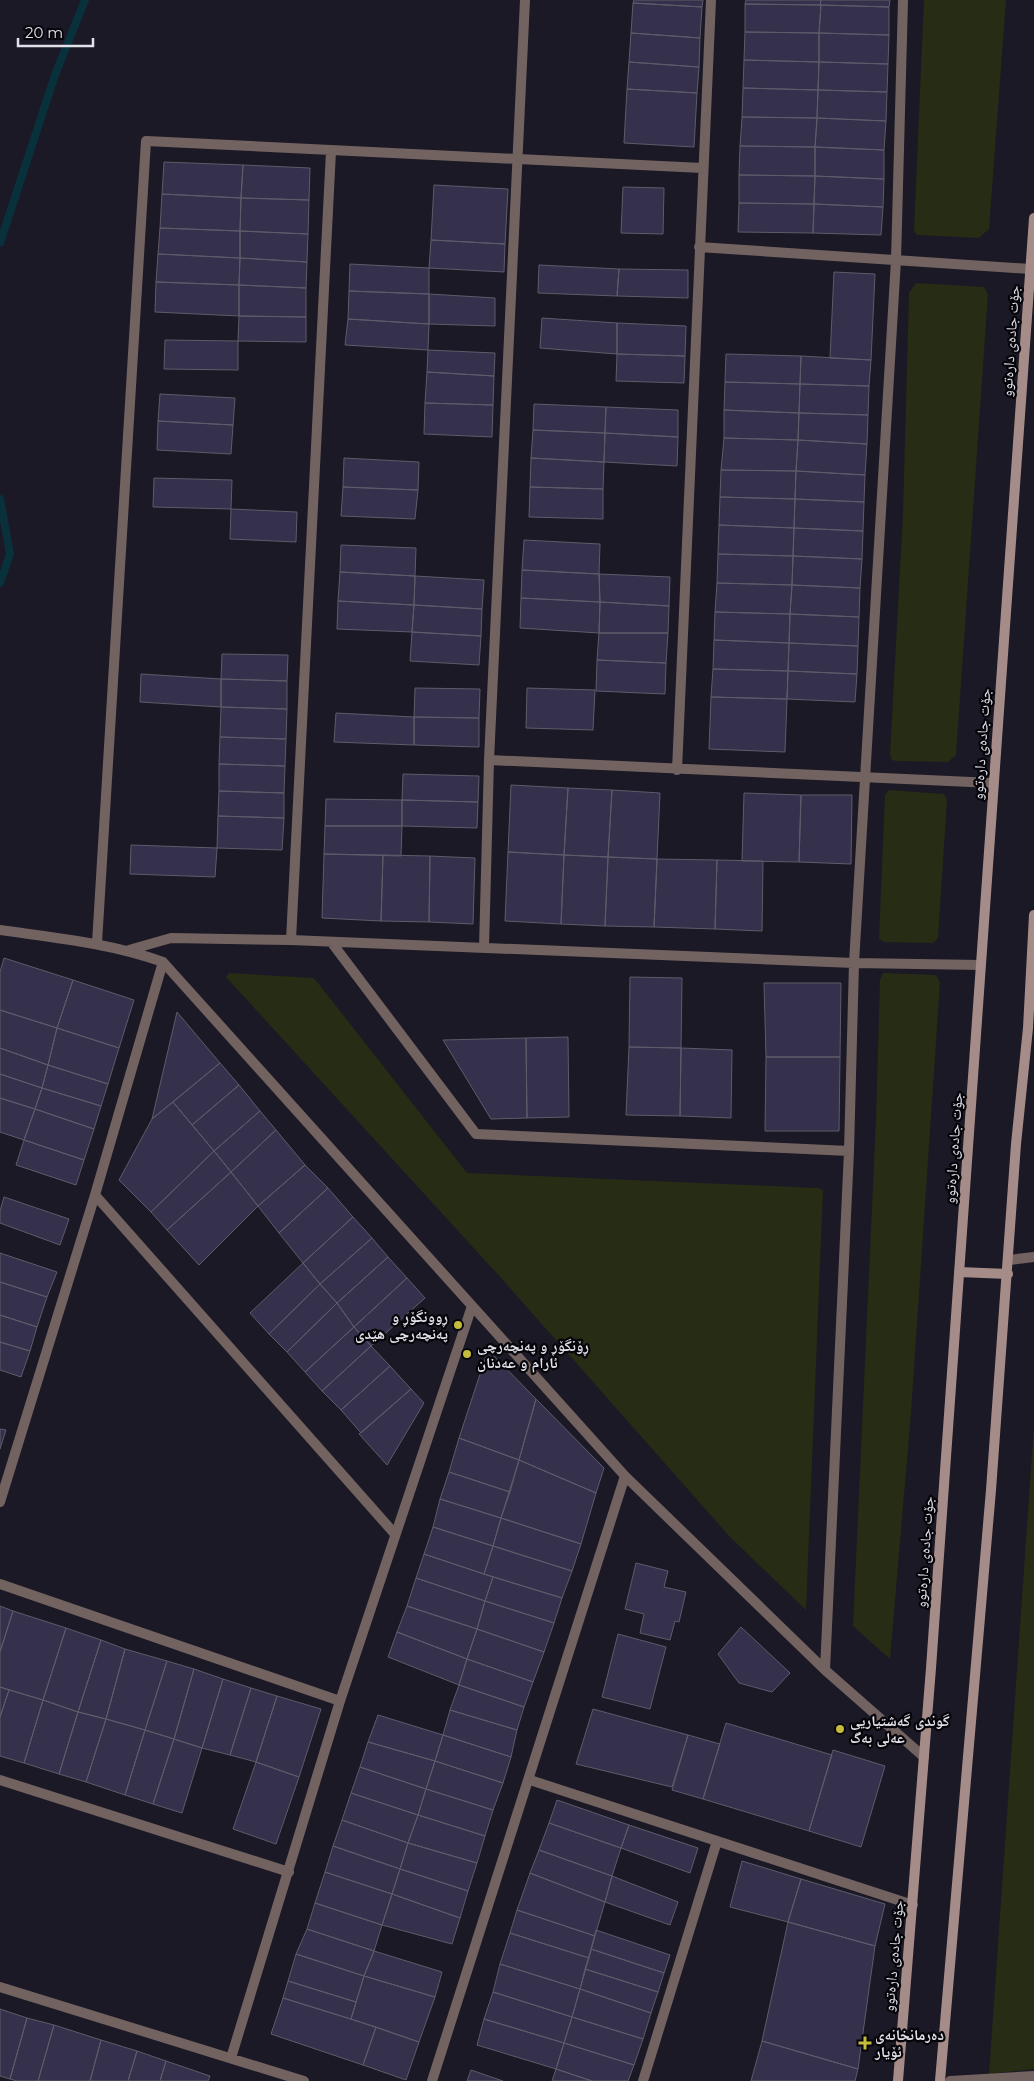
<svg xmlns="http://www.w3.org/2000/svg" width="1034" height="2081" font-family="Montserrat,'Noto Naskh Arabic',sans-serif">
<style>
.green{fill:#272c15}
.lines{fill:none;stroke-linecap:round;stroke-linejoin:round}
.stream{stroke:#09313c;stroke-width:8}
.building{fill:#35304b;stroke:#5e5c6b}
.street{stroke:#736360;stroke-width:10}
.secondary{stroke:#a68c88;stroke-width:10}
.poi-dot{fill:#c6bc3c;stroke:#06050a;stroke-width:2}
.labels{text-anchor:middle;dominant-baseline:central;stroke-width:4.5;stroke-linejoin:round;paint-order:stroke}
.street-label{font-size:15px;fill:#e2e1ea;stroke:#06050a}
.poi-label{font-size:15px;font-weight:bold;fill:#e2e1ea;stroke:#06050a;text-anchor:start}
</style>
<rect width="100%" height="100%" fill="#1b1925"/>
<path class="green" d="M924 0H1006L989 229 979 238 917 235 914 231Z
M916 283 984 287 988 294 956 755 948 762 896 761 892 760 890 755 903 513 909 293Z
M889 790 944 794 947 800 938 938 933 943 884 942 879 939 885 795Z
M229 973 313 978 318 983 467 1173 818 1188 823 1190 806 1610 730 1537 502 1279 226 977Z
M883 973 936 975 940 982 911 1413 890 1659 853 1626 876 1120 880 980Z
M1034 1425V2069L989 2074Z"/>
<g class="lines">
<path class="stream" d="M0 243 55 75 85 0
M0 499 10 554 0 583"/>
</g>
<path class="building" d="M634 0H703L702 7 633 3Z
M746 0H821L820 5 745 4Z
M821 0H890L889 7 820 5Z
M633 3 702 7 700 38 631 33Z
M745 4 821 5 819 33 745 32Z
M821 5 889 7V35L819 33Z
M745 32 819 33V62L744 60Z
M631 33 700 38 699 67 629 62Z
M819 33 889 35 888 64 819 62Z
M744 60 819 62 818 90 743 88Z
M629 62 699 67 697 93 627 89Z
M819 62 888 64 887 92 818 90Z
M743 88 818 90 817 118 742 117Z
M627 89 697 93 694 147 624 143Z
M818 90 887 92 886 121 817 118Z
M742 117 817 118 815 147 740 146Z
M817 118 886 121 884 150 815 147Z
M740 146 815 147V176L739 175Z
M815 147 884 150V179L815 176Z
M164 162 243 165 241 198 162 194Z
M243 165 310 168 309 200 241 198Z
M739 175 815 176 814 204 739 203Z
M815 176 884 179 883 207 814 204Z
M434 185 508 189 505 244 431 240Z
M623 187 664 188 663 234 621 233Z
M162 194 241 198 240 231 160 228Z
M241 198 309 200 308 234 240 231Z
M739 203 814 204 813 233 738 232Z
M814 204 883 207 881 235 813 233Z
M160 228 240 231V258L158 254Z
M240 231 308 234 307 262 240 258Z
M431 240 505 244 504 272 429 268Z
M158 254 240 258 239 285 156 282Z
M240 258 307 262 306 288 239 285Z
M350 264 429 268V294L349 291Z
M539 265 619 269 617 296 538 293Z
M619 269 688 270V298L617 296Z
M834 272 875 274 871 360 830 358Z
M156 282 239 285V316L155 312Z
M239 285 306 288V317L239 316Z
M349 291 429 294V324L348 319Z
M429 294 495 298V326L429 324Z
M239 316 306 317V342L238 341Z
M542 318 617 323V354L540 348Z
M348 319 429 324 428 350 345 345Z
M617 323 686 326 685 356 617 354Z
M165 340 238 341V370L164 369Z
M428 350 495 353 494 376 427 372Z
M617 354 685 356 684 383 616 381Z
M726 354 801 356 800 384 725 382Z
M801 356 871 360 869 386 800 384Z
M427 372 494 376 493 405 425 403Z
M725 382 800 384 799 413 724 410Z
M800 384 869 386 868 415 799 413Z
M160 394 235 398 233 425 158 421Z
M425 403 493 405 492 437 424 434Z
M534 404 606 407 605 433 533 430Z
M606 407 678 410V437L605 433Z
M724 410 799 413 798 440 724 438Z
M799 413 868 415 867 444 798 440Z
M158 421 233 425 231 454 157 450Z
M533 430 605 433 604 462 531 458Z
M605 433 678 437 677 466 604 462Z
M724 438 798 440 796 471 721 470Z
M798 440 867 444 865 475 796 471Z
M344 458 419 462 418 490 343 487Z
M531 458 604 462 603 489 530 487Z
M721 470 796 471 795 499 720 497Z
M796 471 865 475 864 502 795 499Z
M154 478 232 480 231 509 153 507Z
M343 487 418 490 415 519 341 516Z
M530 487 603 489V519L529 517Z
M720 497 795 499 794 528 719 525Z
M795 499 864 502 863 531 794 528Z
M231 509 297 512 296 542 230 539Z
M719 525 794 528 793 556 718 554Z
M794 528 863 531 862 559 793 556Z
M524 540 600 544 599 574 522 570Z
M341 545 416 548 415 576 340 572Z
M718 554 793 556 792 585 717 583Z
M793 556 862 559 860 588 792 585Z
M522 570 599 574 600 602 521 598Z
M340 572 415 576 414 605 338 601Z
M599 574 670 577 669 606 600 602Z
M415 576 484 580 482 609 414 605Z
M717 583 792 585 790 614 715 612Z
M792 585 860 588 859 617 790 614Z
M521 598 600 602 599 633 520 628Z
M338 601 414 605 412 632 337 629Z
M600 602 669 606 668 633H599Z
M414 605 482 609 481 636 412 632Z
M715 612 790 614 789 643 714 640Z
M790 614 859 617 858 646 789 643Z
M412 632 481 636 479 665 410 661Z
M599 633H668L666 663 597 660Z
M714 640 789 643 788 671 713 669Z
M789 643 858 646 857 674 788 671Z
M222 654 288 655 287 681 221 679Z
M597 660 666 663 665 694 596 691Z
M713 669 788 671 787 699 711 697Z
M788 671 857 674 855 702 787 699Z
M141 674 221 679V707L140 702Z
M221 679 287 681V709L221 707Z
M415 688 480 689 479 718 414 717Z
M527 688 595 690 593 730 526 728Z
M711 697 787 699 785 752 709 749Z
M221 707 287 709 286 739 220 737Z
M336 713 414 717V745L334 742Z
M414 717 479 718V747L414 745Z
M220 737 286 739 285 766 219 764Z
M219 764 285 766 284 793 219 791Z
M403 774 479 776 478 802 402 800Z
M511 785 568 788 564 855 508 852Z
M568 788 612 790 608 857 564 855Z
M612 790 660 793 657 859 608 857Z
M219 791 284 793V818L218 816Z
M744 793 801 795 799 862 742 861Z
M801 795H852L851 864 799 862Z
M326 799 402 800V826H325Z
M402 800 478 802 477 828 402 826Z
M218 816 284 818 282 850 217 848Z
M325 826H402L401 856 324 854Z
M131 845 217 848 215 877 130 874Z
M508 852 564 855 561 924 505 921Z
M324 854 383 855 381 921 322 918Z
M383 855 430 856 429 922 381 921Z
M564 855 608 857 605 926 561 924Z
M430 856 475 858 473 924 429 922Z
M608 857 657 859 654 927 605 926Z
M657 859 717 860 715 929 654 927Z
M717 860 763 861 762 931 715 929Z
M4 958 73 980 57 1028 0 1010V972Z
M630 977 682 978 681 1048 629 1047Z
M73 980 134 1000 119 1048 57 1028Z
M764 983H841L840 1057H766Z
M0 1010 57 1028 48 1065 0 1048Z
M177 1012 220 1063 152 1119Z
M57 1028 119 1048 108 1084 48 1065Z
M568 1037 569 1117 527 1118 526 1038Z
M526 1038 527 1118 491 1119 443 1040Z
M629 1047 681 1048 680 1116 626 1115Z
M0 1048 48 1065 42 1088 0 1074Z
M681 1048 732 1050 731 1118 680 1116Z
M766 1057H840L839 1131H765Z
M220 1063 239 1085 192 1125 173 1102Z
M48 1065 108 1084 101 1106 42 1088Z
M0 1074 42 1088 35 1109 0 1098Z
M239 1085 260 1111 214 1151 192 1125Z
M42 1088 101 1106 94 1129 35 1109Z
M0 1098 35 1109 24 1140 0 1132Z
M173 1102 214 1151 151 1212 119 1180 152 1119Z
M35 1109 94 1129 84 1160 24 1140Z
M260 1111 276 1130 231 1172 214 1151Z
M276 1130 305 1165 258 1206 231 1172Z
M24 1140 84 1160 76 1185 16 1165Z
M214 1151 231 1172 167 1230 151 1212Z
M305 1165 328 1188 279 1233 258 1206Z
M231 1172 258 1206 199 1265 167 1230Z
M328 1188 353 1217 303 1263 279 1233Z
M4 1197 69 1219 60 1245 0 1223V1211Z
M353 1217 372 1238 320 1284 303 1263Z
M372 1238 388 1257 337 1303 320 1284Z
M0 1253 57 1272 47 1297 0 1282Z
M388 1257 407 1278 354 1327 337 1303Z
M303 1263 320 1284 269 1334 250 1313Z
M407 1278 425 1298 371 1346 354 1327Z
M0 1282 47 1297 37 1327 0 1315Z
M320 1284 337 1303 287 1352 269 1334Z
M337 1303 354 1327 305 1372 287 1352Z
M0 1315 37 1327 30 1351 0 1342Z
M354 1327 371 1346 322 1391 305 1372Z
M0 1342 30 1351 21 1377 0 1370Z
M371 1346 390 1366 341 1410 322 1391Z
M488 1350 536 1399 519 1460 459 1438Z
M390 1366 411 1389 361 1433 341 1410Z
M411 1389 424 1403 387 1465 359 1434Z
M536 1399 604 1468 596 1493 519 1460Z
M0 1429 6 1430 0 1449Z
M459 1438 519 1460 510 1492 449 1472Z
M519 1460 596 1493 581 1544 501 1518Z
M449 1472 510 1492 501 1518 440 1499Z
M440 1499 501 1518 493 1546 433 1527Z
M501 1518 581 1544 572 1571 493 1546Z
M433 1527 493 1546 484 1574 424 1554Z
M493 1546 572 1571 562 1598 484 1574Z
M424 1554 493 1577 485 1601 416 1578Z
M636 1563 668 1571 664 1587 686 1592 679 1622 675 1621 670 1640 640 1633 644 1614 625 1609Z
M493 1577 562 1598 554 1623 485 1601Z
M416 1578 485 1601 477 1629 407 1606Z
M485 1601 554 1623 544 1652 477 1629Z
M0 1606 13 1611 0 1652Z
M407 1606 477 1629 467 1659 397 1632Z
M13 1611 66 1628 43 1700 0 1687V1652Z
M741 1627 790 1673 772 1692 739 1683 718 1654Z
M66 1628 101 1640 78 1712 43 1700Z
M477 1629 544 1652 533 1682 467 1659Z
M397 1632 467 1659 459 1685 388 1657Z
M618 1634 666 1647 650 1709 602 1697Z
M101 1640 125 1649 106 1719 78 1712Z
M125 1649 167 1661 145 1730 106 1719Z
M467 1659 533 1682 524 1707 459 1685Z
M167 1661 194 1669 174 1739 145 1730Z
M194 1669 223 1679 202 1748 174 1739Z
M223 1679 251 1688 230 1755 202 1748Z
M459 1685 524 1707 517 1730 450 1710Z
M0 1687 9 1690 0 1717Z
M251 1688 277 1696 256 1762 230 1755Z
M9 1690 43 1700 24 1763 0 1756V1717Z
M277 1696 321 1709 299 1777 256 1762Z
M43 1700 78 1712 59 1774 24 1763Z
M593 1709 688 1735 672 1787 576 1764Z
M450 1710 517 1730 511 1757 443 1735Z
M78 1712 106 1719 86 1782 59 1774Z
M378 1715 443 1735 435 1761 368 1742Z
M106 1719 145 1730 125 1795 86 1782Z
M726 1723 832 1755 809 1831 703 1799Z
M145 1730 174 1739 153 1804 125 1795Z
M443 1735 511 1757 503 1783 435 1761Z
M688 1735 720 1744 703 1799 672 1790Z
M174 1739 202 1748 182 1813 153 1804Z
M368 1742 435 1761 426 1789 360 1767Z
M833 1750 885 1766 861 1847 809 1831Z
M435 1761 503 1783 493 1810 426 1789Z
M256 1762 299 1777 276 1844 233 1829Z
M360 1767 426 1789 418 1815 351 1793Z
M426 1789 493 1810 485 1836 418 1815Z
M351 1793 418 1815 408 1843 342 1820Z
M557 1800 629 1825 621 1848 549 1823Z
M418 1815 485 1836 477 1863 408 1843Z
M342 1820 408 1843 400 1869 333 1846Z
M549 1823 621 1848 612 1876 539 1850Z
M629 1825 698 1848 690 1873 621 1848Z
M408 1843 477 1863 468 1891 400 1869Z
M333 1846 400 1869 392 1894 325 1872Z
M539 1850 612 1876 605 1902 530 1873Z
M742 1861 801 1879 788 1922 730 1907Z
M400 1869 468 1891 460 1918 392 1894Z
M325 1872 392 1894 382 1925 315 1903Z
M530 1873 605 1902 595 1936 517 1910Z
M612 1876 678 1902 670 1925 605 1902Z
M801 1879 885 1904 875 1946 788 1922Z
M392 1894 460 1918 452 1944 382 1925Z
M315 1903 382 1925 374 1951 307 1929Z
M517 1910 595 1936 589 1958 510 1933Z
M788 1922 875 1946 858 2069 762 2041Z
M307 1929 374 1951 364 1976 296 1954Z
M596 1930 670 1955 664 1973 591 1949Z
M510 1933 589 1958 580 1989 500 1964Z
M591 1949 664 1973 658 1992 585 1969Z
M374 1951 442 1972 435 1997 364 1976Z
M296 1954 364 1976 356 2002 288 1981Z
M500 1964 580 1989 572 2017 493 1992Z
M585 1969 658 1992 651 2013 580 1989Z
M364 1976 435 1997 419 2042 351 2019Z
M288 1981 356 2002 351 2019 283 1998Z
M580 1989 651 2013 643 2039 572 2017Z
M493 1992 572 2017 564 2043 484 2019Z
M283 1998 376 2027 363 2065 271 2034Z
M0 2009 27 2018 10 2079 0 2076Z
M572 2017 643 2039 634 2065 564 2043Z
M27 2018 54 2025 38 2081H17L10 2079Z
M484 2019 564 2043 556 2069 477 2045Z
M54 2025 101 2040 90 2081H38Z
M376 2027 419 2042 406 2080 363 2065Z
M101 2040 137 2051 128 2081H90Z
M762 2041 858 2069 855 2081H751Z
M564 2043 634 2065 628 2081H592L556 2069Z
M137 2051 166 2061 160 2081H128Z
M166 2061 210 2076 208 2081H160Z
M556 2069 592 2081H552Z
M471 2070 503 2081H467Z"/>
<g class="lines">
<path class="street" d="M699 247 1030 269
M489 760 993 783
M677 770 711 0
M0 930C56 938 110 943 163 962L625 1476 825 1670 924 1757
M291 940 331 151
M97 943 146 141 702 168
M332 943 476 1134 849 1151
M484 948 489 760 525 0
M129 950 171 938 291 940 854 963 981 965
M95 1195 394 1533
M1009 1260 1034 1257
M0 1502 95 1195 163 962
M0 1584 340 1701
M825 1670 849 1151 854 963 896 260 903 0
M0 1780 289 1872
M530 1780 913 1905
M0 1987 304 2081
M231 2058 340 1701 472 1306
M432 2081 625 1476
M643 2081 717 1841
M950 2081 1034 2076"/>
<path class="secondary" d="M959 1272 1008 1274
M898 2081 931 1668 1034 218
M940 2081 991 1490 1016 1144 1028 1028 1034 915"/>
</g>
<g class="poi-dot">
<circle cx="458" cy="1325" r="5"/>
<circle cx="467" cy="1354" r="5"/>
<circle cx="840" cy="1729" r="5"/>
<path d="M862.5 2035.5h5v5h5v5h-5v5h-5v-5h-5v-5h5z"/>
</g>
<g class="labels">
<g class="street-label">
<text transform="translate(1010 341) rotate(-86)">جۆت جادەی دارەتوو</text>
<text transform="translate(981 744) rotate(-86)">جۆت جادەی دارەتوو</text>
<text transform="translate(953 1148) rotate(-86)">جۆت جادەی دارەتوو</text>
<text transform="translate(924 1552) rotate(-86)">جۆت جادەی دارەتوو</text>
<text transform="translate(893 1956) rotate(-85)">جۆت جادەی دارەتوو</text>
</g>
<g class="poi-label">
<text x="448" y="1316" text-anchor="end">ڕوونگۆڕ و<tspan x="448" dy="17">پەنچەرچی هێدی</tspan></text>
<text x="477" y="1345">ڕۆنگۆڕ و پەنچەرچی<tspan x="477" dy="17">ئارام و عەدنان</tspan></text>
<text x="850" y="1720">گوندی گەشتیاریی<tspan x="850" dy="17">عەلی بەگ</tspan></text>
<text x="875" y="2034">دەرمانخانەی<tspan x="875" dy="17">ئۆیار</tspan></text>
</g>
</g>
<path d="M18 38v8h75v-8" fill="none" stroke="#e2e1ea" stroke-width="2.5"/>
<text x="25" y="38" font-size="15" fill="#e2e1ea" stroke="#06050a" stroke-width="4" paint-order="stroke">20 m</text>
</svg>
